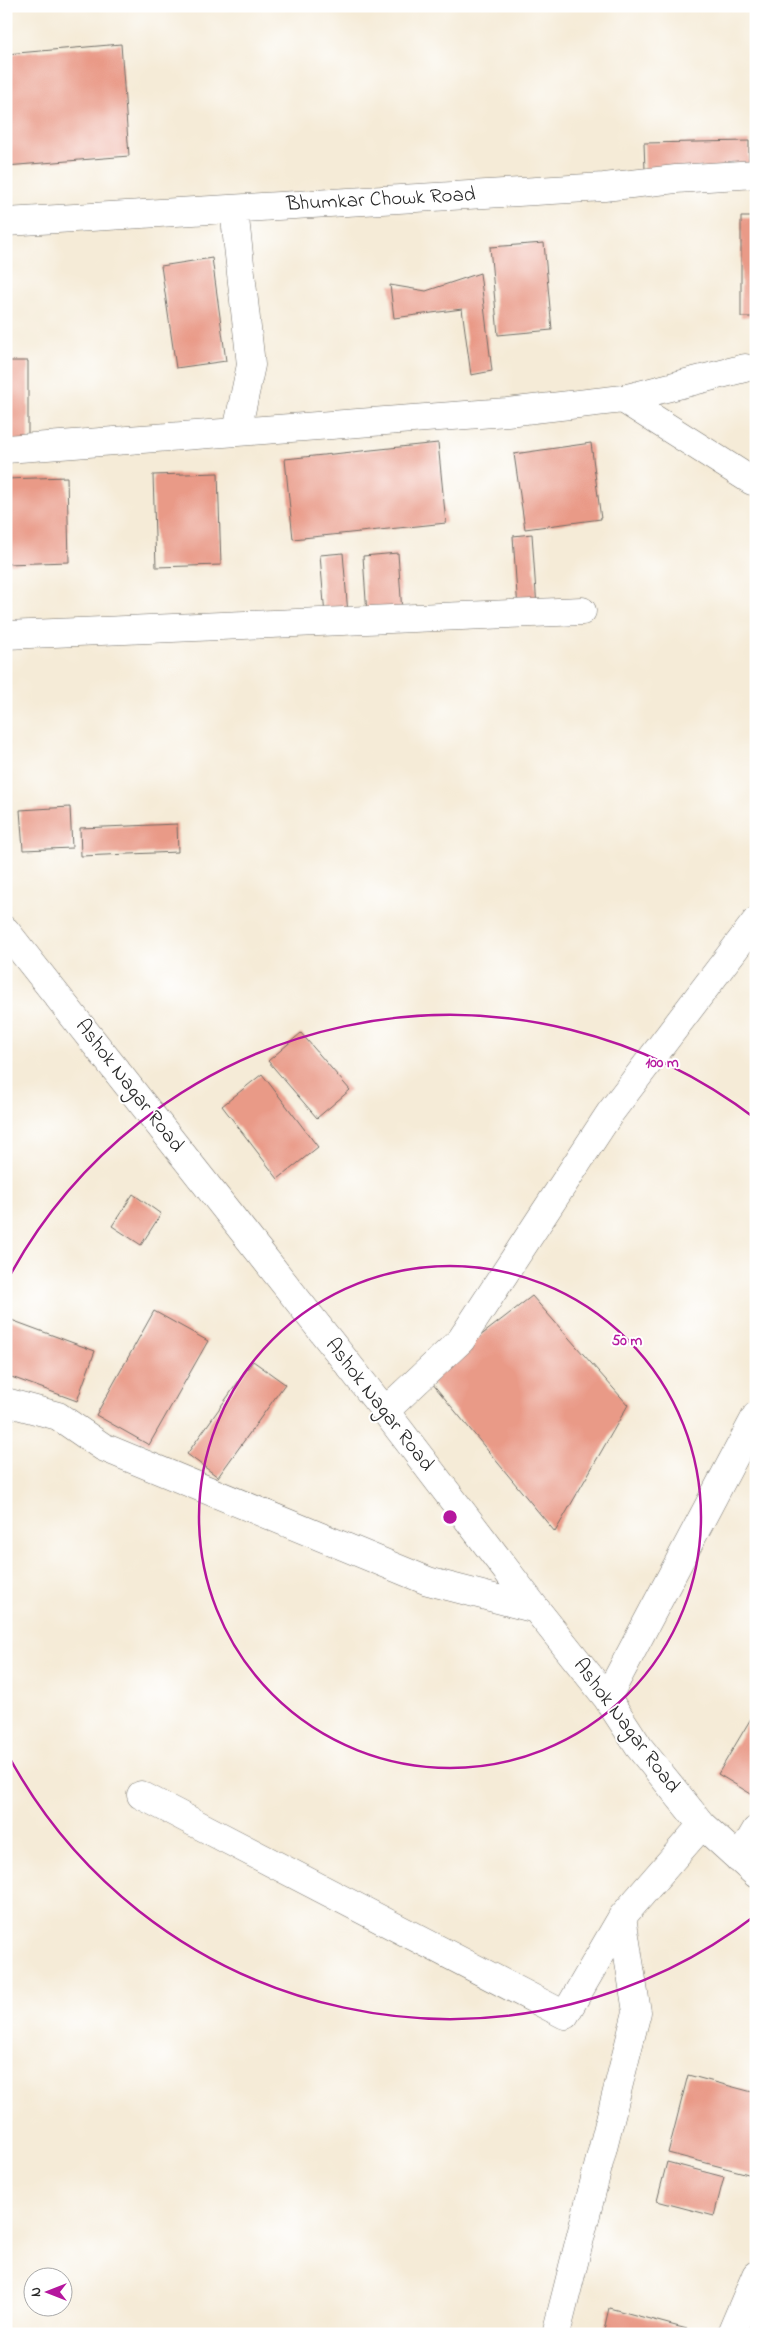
<svg xmlns="http://www.w3.org/2000/svg" width="762" height="2340" font-family="'Indie Flower',sans-serif">
<style>
.building{fill:#e99a87}
.lines{fill:none;stroke-linecap:round;stroke-linejoin:round}
.minor-casing{stroke:#726e67;stroke-width:29}
.minor{stroke:#fff;stroke-width:28}
.ring{fill:none;stroke:#b5179e;stroke-width:2.5}
.labels{text-anchor:middle;dominant-baseline:central;stroke-width:4;stroke-linejoin:round;paint-order:stroke}
.street-label{font-size:21px;fill:#2b2b2b;stroke:#fff}
.centre{fill:#b5179e;stroke:#fff;stroke-width:2.5}
.ring-label{font-size:15px;text-anchor:middle;font-weight:bold;fill:#b5179e;stroke:#fff;stroke-width:4;stroke-linejoin:round;paint-order:stroke}
</style>
<rect width="100%" height="100%" fill="#fff"/>
<filter id="ink" filterUnits="userSpaceOnUse"><feTurbulence type="fractalNoise" baseFrequency=".02" numOctaves="2"/><feDisplacementMap in="SourceGraphic" scale="10" xChannelSelector="R" yChannelSelector="G"/><feConvolveMatrix kernelMatrix="1 2 1 2 8 2 1 2 1" color-interpolation-filters="sRGB"/></filter>
<filter id="wash" filterUnits="userSpaceOnUse"><feTurbulence type="fractalNoise" baseFrequency=".0096" numOctaves="4" result="noise"/><feDisplacementMap in="SourceGraphic" scale="20" xChannelSelector="R" yChannelSelector="G"/><feGaussianBlur stdDeviation="1.12" result="paint"/><feColorMatrix in="noise" values="0 0 0 0 0 0 0 0 0 0 0 0 0 0 0 0 0 1.4 0 .05"/><feComposite in="paint" operator="in"/></filter>
<g filter="url(#wash)">
<rect width="100%" height="100%" fill="#f5ebd7"/>
<g id="blocks">
<path class="building" d="M121 44 129 156 6 166V54Z
M749 141V167L645 170 644 143Z
M741 217H756V317H741Z
M544 243 552 330 498 335 490 247Z
M212 258 226 361 176 368 161 266Z
M480 273 492 371 471 375 462 309 394 318 390 285 426 291Z
M6 361H28V443H6Z
M438 443 446 523 293 539 285 459Z
M591 443 601 519 525 529 514 454Z
M218 473 221 565 156 567 153 475Z
M67 477 69 562 6 564V479Z
M532 534 537 608 518 610 513 536Z
M343 553 348 614 325 616 320 555Z
M398 553 402 613 367 615 363 556Z
M70 807 72 848 23 850 20 810Z
M177 824 178 852 81 856 80 828Z
M301 1033 350 1090 317 1118 268 1061Z
M262 1074 318 1147 278 1179 222 1106Z
M133 1194 161 1214 141 1245 112 1226Z
M532 1296 628 1405 555 1532 427 1377Z
M154 1311 208 1341 149 1445 96 1415Z
M6 1318 95 1351 77 1401 6 1375Z
M253 1361 285 1384 218 1477 187 1454Z
M756 1710V1797L718 1774Z
M688 2075 756 2093V2176L668 2153Z
M667 2162 724 2177 714 2216 657 2201Z
M609 2308 687 2329 686 2334H603Z"/>
</g>
</g>
<g filter="url(#ink)">
<use href="#blocks" fill-opacity="0" stroke="#726e67" stroke-width="1"/>
<g class="lines">
<g class="minor-casing">
<path id="minor" d="M234 209 251 365 237 431
M6 222 604 187 676 179 756 174
M623 399 752 481
M6 449 507 412 623 399 745 368
M6 635 582 611
M6 931 385 1411 536 1609 607 1698 639 1747 702 1825 756 1874
M6 1402 58 1416 103 1447 428 1581 536 1609
M385 1411 461 1340 610 1113 756 921
M607 1698 756 1416
M141 1795 565 2015 622 1917
M739 1859 756 1830
M557 2330 637 2012 622 1917 702 1825
M731 2334 756 2275"/>
</g>
<use href="#minor" class="minor"/>
</g>
</g>
<g class="ring">
<circle cx="450" cy="1517" r="251"/>
<path d="M756 1915A502 502 0 0 1 7 1753M7 1281A502 502 0 0 1 756 1119"/>
</g>
<g class="labels">
<g class="street-label">
<text transform="translate(381 200) rotate(-3)">Bhumkar Chowk Road</text>
<text transform="translate(129 1086) rotate(52)">Ashok Nagar Road</text>
<text transform="translate(379 1405) rotate(52)">Ashok Nagar Road</text>
<text transform="translate(626 1726) rotate(53)">Ashok Nagar Road</text>
</g>
</g>
<circle cx="450" cy="1517" r="8" class="centre"/>
<g class="ring-label">
<text x="662" y="1067">100 m</text>
<text x="627" y="1345">50 m</text>
</g>
<rect width="762" height="2340" fill="none" stroke="#fff" stroke-width="25"/>
<g transform="translate(48 2292) rotate(270)"><circle r="24" fill="#ffffff" stroke="#aaaaaa"/>
<path d="M0-4L9 19L0 12L-9 19Z" fill="#b5179e"/>
<text y="-8" font-size="14" font-weight="bold" text-anchor="middle" fill="#2b2b2b">N</text>
</g>
</svg>
